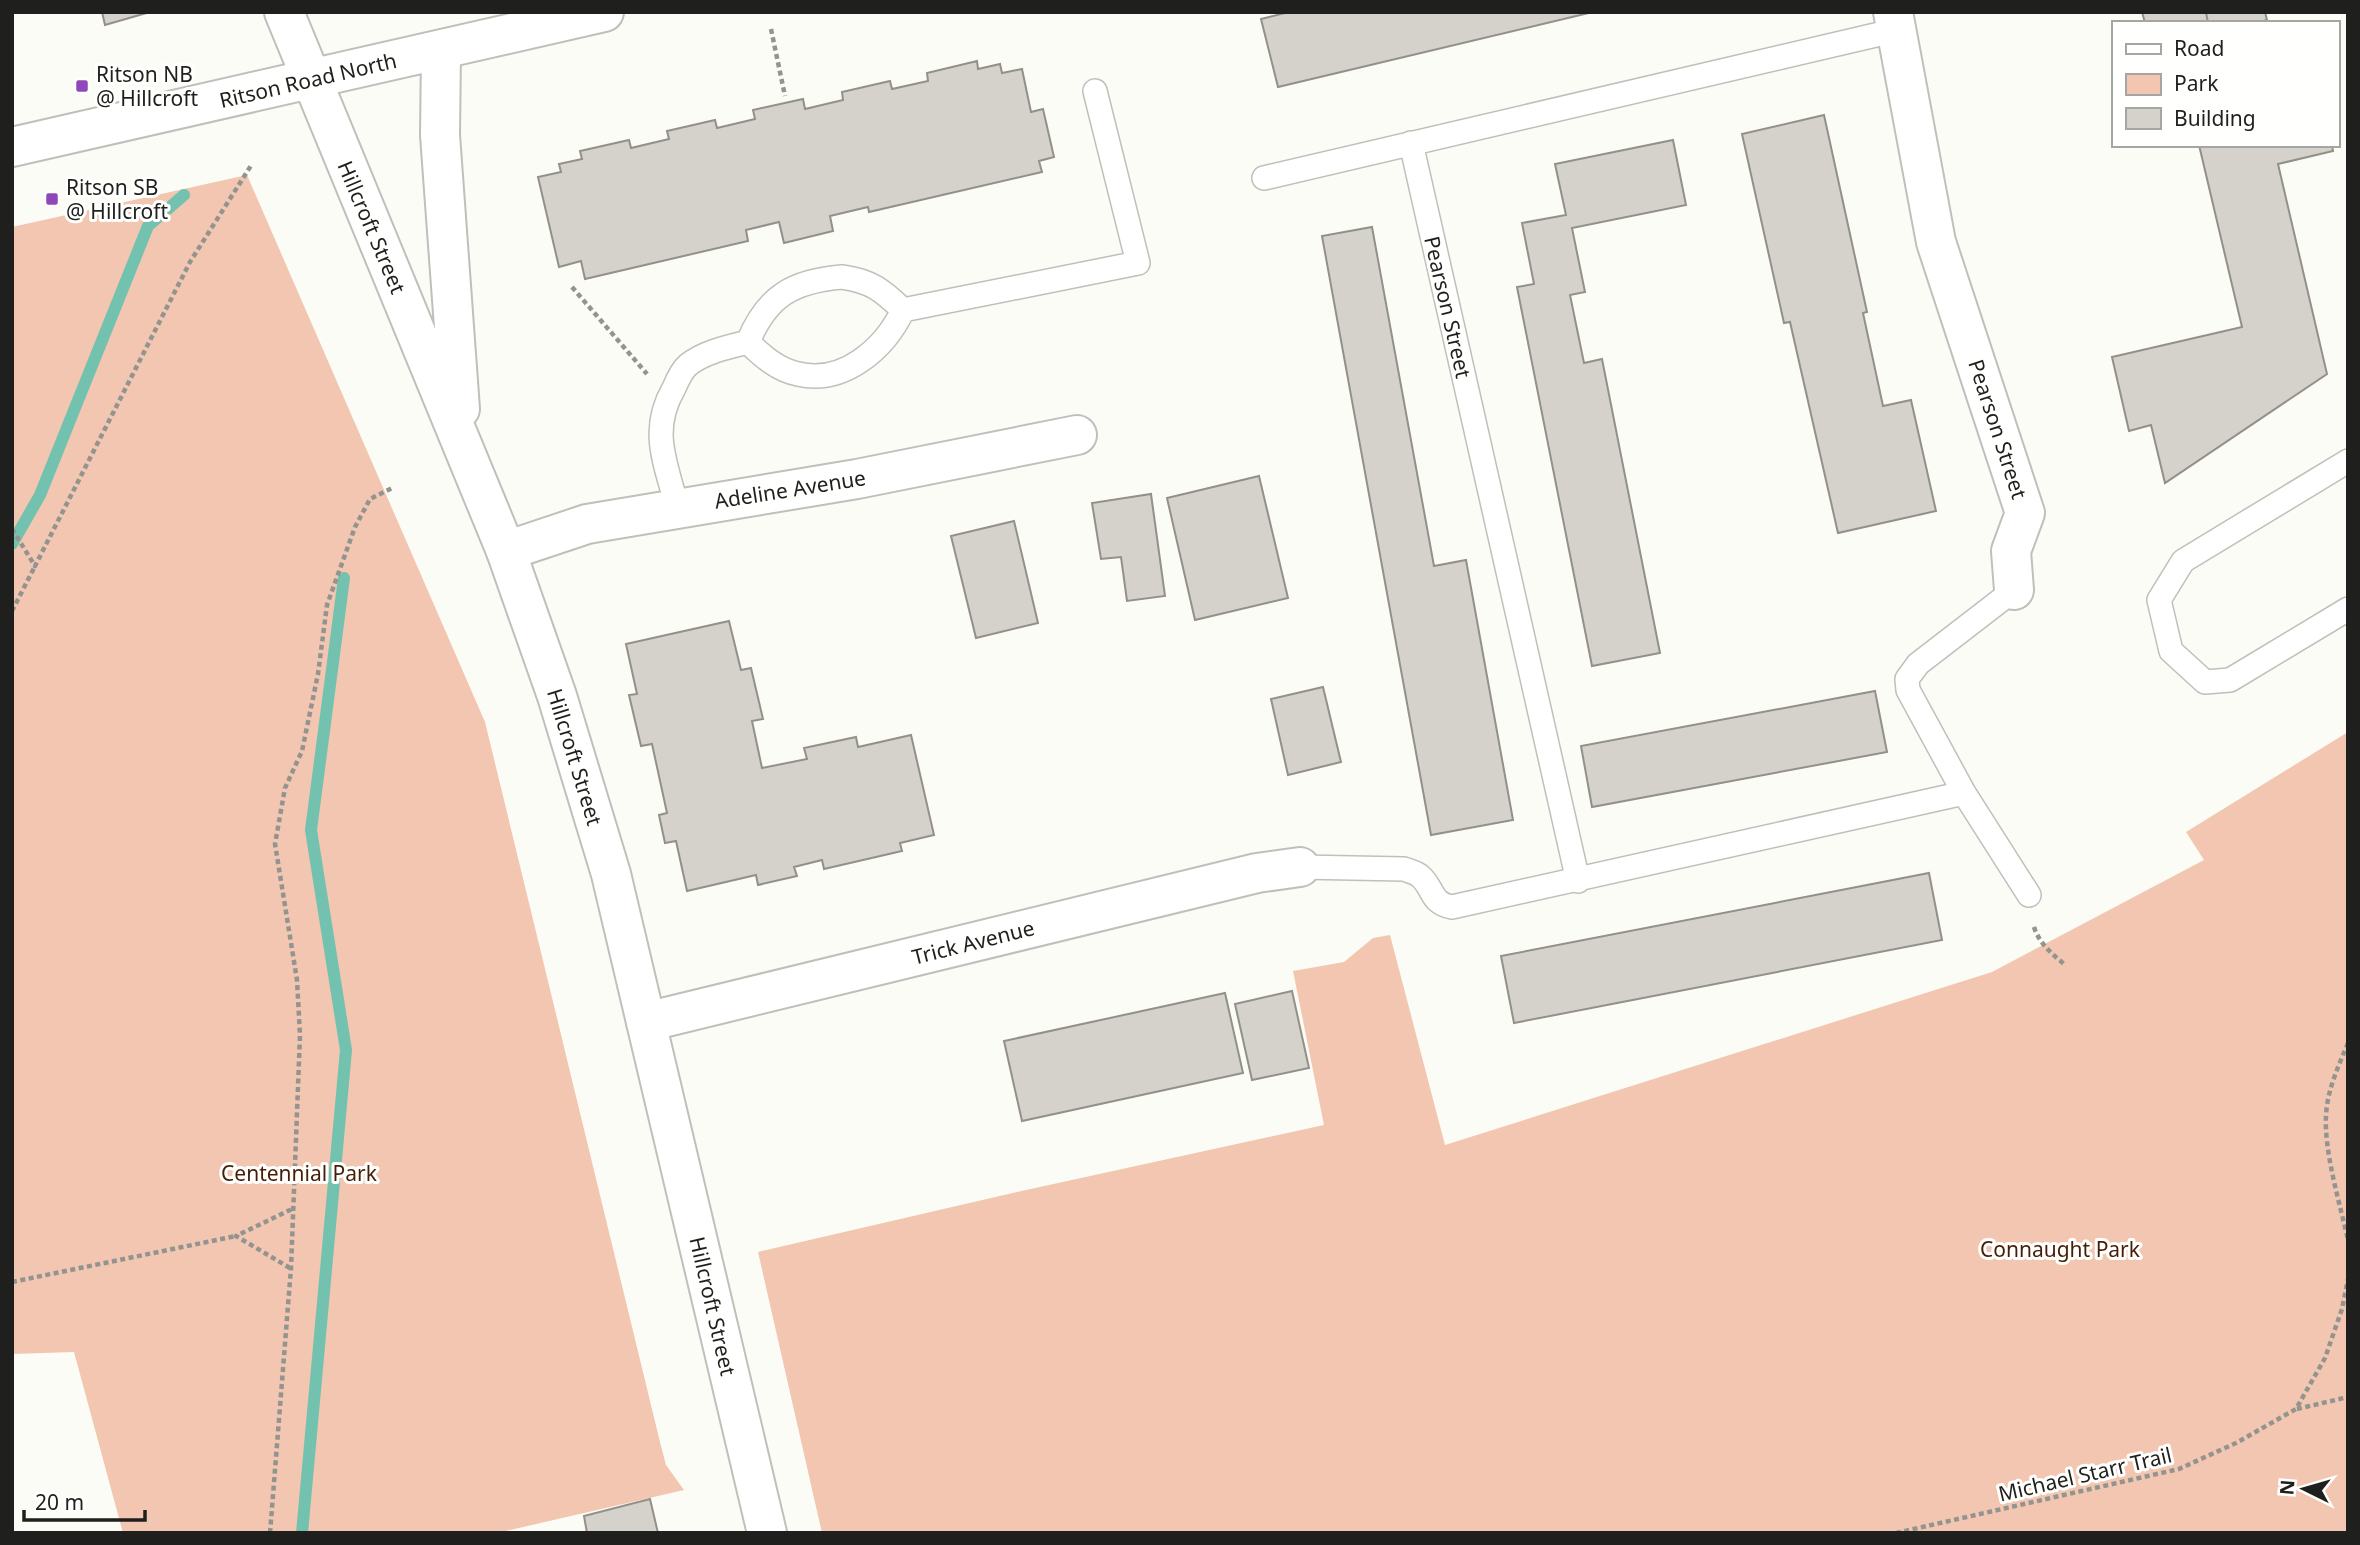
<svg xmlns="http://www.w3.org/2000/svg" width="2360" height="1545" font-family="'Noto Sans',sans-serif">
<style>
.green{fill:#f2c6b0}
.lines{fill:none;stroke-linecap:round;stroke-linejoin:round}
.stream{stroke:#73c2af;stroke-width:12}
.building{fill:#d5d1cb;stroke:#93908a;stroke-width:2}
.lane-casing{stroke:#bfc0ba;stroke-width:26}
.street-casing{stroke:#bfc0ba;stroke-width:42}
.secondary-casing{stroke:#bfc0ba;stroke-width:42}
.path{stroke:#93948f;stroke-width:4.5;stroke-dasharray:5 3.5;stroke-linecap:butt}
.lane{stroke:#fff;stroke-width:23}
.street{stroke:#fff;stroke-width:38}
.secondary{stroke:#fff;stroke-width:38}
.poi-dot{fill:#8f47ba;stroke:#fffffe;stroke-width:2.5}
.labels{text-anchor:middle;dominant-baseline:central;stroke-width:6;stroke-linejoin:round;paint-order:stroke}
.poi-label{font-size:21px;fill:#1f1f1d;stroke:#fffffe;text-anchor:start}
.street-label{font-size:21px;fill:#1f1f1d;stroke:#fffffe}
.park-label{font-size:21px;fill:#451e08;stroke:#fffffe}
</style>
<rect width="100%" height="100%" fill="#fbfcf5"/>
<path class="green" d="M247 175 485 722 660 1442 666 1465 684 1490 497 1533H123L74 1352 12 1354V227Z
M2348 732V1533H822L758 1252 1017 1192 1324 1125 1293 971 1344 962 1373 938 1390 935 1445 1145 1992 972 2204 860 2186 832Z"/>
<g class="lines">
<path class="stream" d="M12 544 40 495 148 226 184 195
M302 1533 346 1050 311 830 344 578"/>
</g>
<path class="building" d="M102 12H150L105 25Z
M1289 12H1593L1278 87 1261 19Z
M2142 12H2206L2208 23H2145Z
M2206 12H2265L2267 20 2256 23H2208Z
M977 61 978 69 1000 64 1002 73 1022 69 1031 112 1043 109 1054 157 1039 161 1042 172 869 212 868 207 830 216 833 231 784 243 779 222 746 230 748 241 585 279 581 261 559 267 538 177 561 172 559 164 582 159 580 151 629 140 631 148 669 139 667 131 715 120 717 128 755 119 753 110 803 99 805 109 843 100 842 92 890 81 892 89 928 81 927 73Z
M1824 115 1867 312 1863 313 1883 406 1911 400 1936 511 1838 533 1790 322 1784 323 1742 134Z
M1673 140 1686 205 1572 228 1585 292 1570 295 1584 363 1602 359 1660 653 1592 666 1517 287 1534 284 1522 223 1566 215 1555 164Z
M2199 145H2332L2333 151 2278 164 2327 374 2165 483 2151 425 2129 431 2112 357 2242 327Z
M1372 227 1434 566 1466 560 1513 820 1431 835 1322 236Z
M1259 476 1288 598 1195 620 1167 498Z
M1151 494 1165 596 1127 601 1121 557 1101 559 1092 503Z
M1014 521 1038 623 976 638 951 536Z
M729 621 741 670 751 668 763 719 752 721 762 768 807 759 804 748 856 737 858 747 911 735 934 835 900 843 902 851 824 869 822 860 794 867 797 876 758 885 756 875 687 891 676 841 665 843 659 815 667 813 652 744 641 746 629 695 637 694 626 644Z
M1323 687 1341 762 1288 775 1271 699Z
M1875 691 1887 752 1592 807 1581 746Z
M1929 873 1942 940 1514 1023 1501 956Z
M1292 991 1309 1068 1252 1080 1235 1004Z
M1225 993 1243 1073 1022 1121 1004 1041Z
M650 1499 658 1533H587L584 1516Z"/>
<g class="lines">
<g class="lane-casing">
<path id="lane" d="M1411 143 1578 881
M1264 178 1897 30
M842 277C871 281 882 290 903 310 885 348 844 385 798 374 778 370 762 356 748 342 767 296 793 281 842 277Z
M903 310 1138 263 1095 91
M2348 461 2183 561 2159 600 2171 651 2205 682 2230 680 2348 609
M677 507C666 463 649 431 674 388 677 381 682 370 688 365 704 352 728 347 748 342
M1964 793 2029 895
M1300 867 1404 869C1409 871 1415 872 1420 876 1434 888 1430 903 1452 907L1964 793 1908 690 1907 679 1918 664 2014 590"/>
</g>
<g class="street-casing">
<path id="street" d="M1893 12 1936 242 2025 513 2011 551 2014 590
M506 551 587 524 857 479 1077 435
M646 1022 1257 873 1300 867"/>
</g>
<g class="secondary-casing">
<path id="secondary" d="M284 12 506 551 557 696 611 874 767 1533
M441 51 440 135 460 409
M12 147 604 12"/>
</g>
<path class="path" d="M771 29 785 96
M572 287 647 374
M12 529 35 566 190 262 252 164
M12 611 35 566
M2034 927C2039 943 2052 954 2064 964
M2348 1043C2338 1067 2327 1091 2326 1116 2324 1152 2340 1204 2348 1240
M290 1268 236 1236 292 1209
M12 1282 236 1236
M2297 1409 2348 1397
M270 1533 291 1268 300 1035 297 980 275 844 285 788 302 751 318 674 327 605 355 527 370 499 394 487
M1896 1533 2179 1469 2236 1443 2296 1409 2325 1358 2342 1309 2348 1279"/>
<use href="#lane" class="lane"/>
<use href="#street" class="street"/>
<use href="#secondary" class="secondary"/>
</g>
<g class="poi-dot">
<rect x="75" y="79" width="14" height="14" rx="3.5"/>
<rect x="45" y="192" width="14" height="14" rx="3.5"/>
</g>
<g class="labels">
<g class="poi-label">
<text x="96" y="74">Ritson NB<tspan x="96" dy="24">@ Hillcroft</tspan></text>
<text x="66" y="187">Ritson SB<tspan x="66" dy="24">@ Hillcroft</tspan></text>
</g>
<g class="street-label">
<text transform="translate(308 80) rotate(-13)">Ritson Road North</text>
<text transform="translate(372 227) rotate(67)">Hillcroft Street</text>
<text transform="translate(1448 307) rotate(77)">Pearson Street</text>
<text transform="translate(1998 429) rotate(72)">Pearson Street</text>
<text transform="translate(790 489) rotate(-9)">Adeline Avenue</text>
<text transform="translate(575 757) rotate(73)">Hillcroft Street</text>
<text transform="translate(973 942) rotate(-14)">Trick Avenue</text>
<text transform="translate(713 1306) rotate(77)">Hillcroft Street</text>
<text transform="translate(2085 1474) rotate(-13)">Michael Starr Trail</text>
</g>
<g class="park-label">
<text x="299" y="1173">Centennial Park</text>
<text x="2060" y="1249">Connaught Park</text>
</g>
</g>
<rect width="2360" height="1545" fill="none" stroke="#1f1f1d" stroke-width="28"/>
<rect x="2112" y="21" width="228" height="126" fill="#fffffe" stroke="#a5a5a4" stroke-width="2"/>
<rect x="2126" y="44" width="35" height="10" fill="#ffffff" stroke="#a5a5a4" stroke-width="2"/>
<text x="2174" y="56" font-size="21" fill="#1f1f1d">Road</text>
<rect x="2126" y="74" width="35" height="21" fill="#f2c6b0" stroke="#a5a5a4" stroke-width="2"/>
<text x="2174" y="91" font-size="21" fill="#1f1f1d">Park</text>
<rect x="2126" y="108" width="35" height="21" fill="#d5d1cb" stroke="#a5a5a4" stroke-width="2"/>
<text x="2174" y="126" font-size="21" fill="#1f1f1d">Building</text>
<g transform="translate(2304 1489) rotate(275)" stroke="#fffffe" stroke-width="5" paint-order="stroke">
<path d="M0-5L12 26L0 18L-12 26Z" fill="#1f1f1d"/>
<text y="-10" font-size="19" font-weight="bold" text-anchor="middle" fill="#1f1f1d">N</text>
</g>
<path d="M24 1510v10h121v-10" fill="none" stroke="#1f1f1d" stroke-width="3.5"/>
<text x="35" y="1510" font-size="21" fill="#1f1f1d" stroke="#fffffe" stroke-width="5" paint-order="stroke">20 m</text>
</svg>
